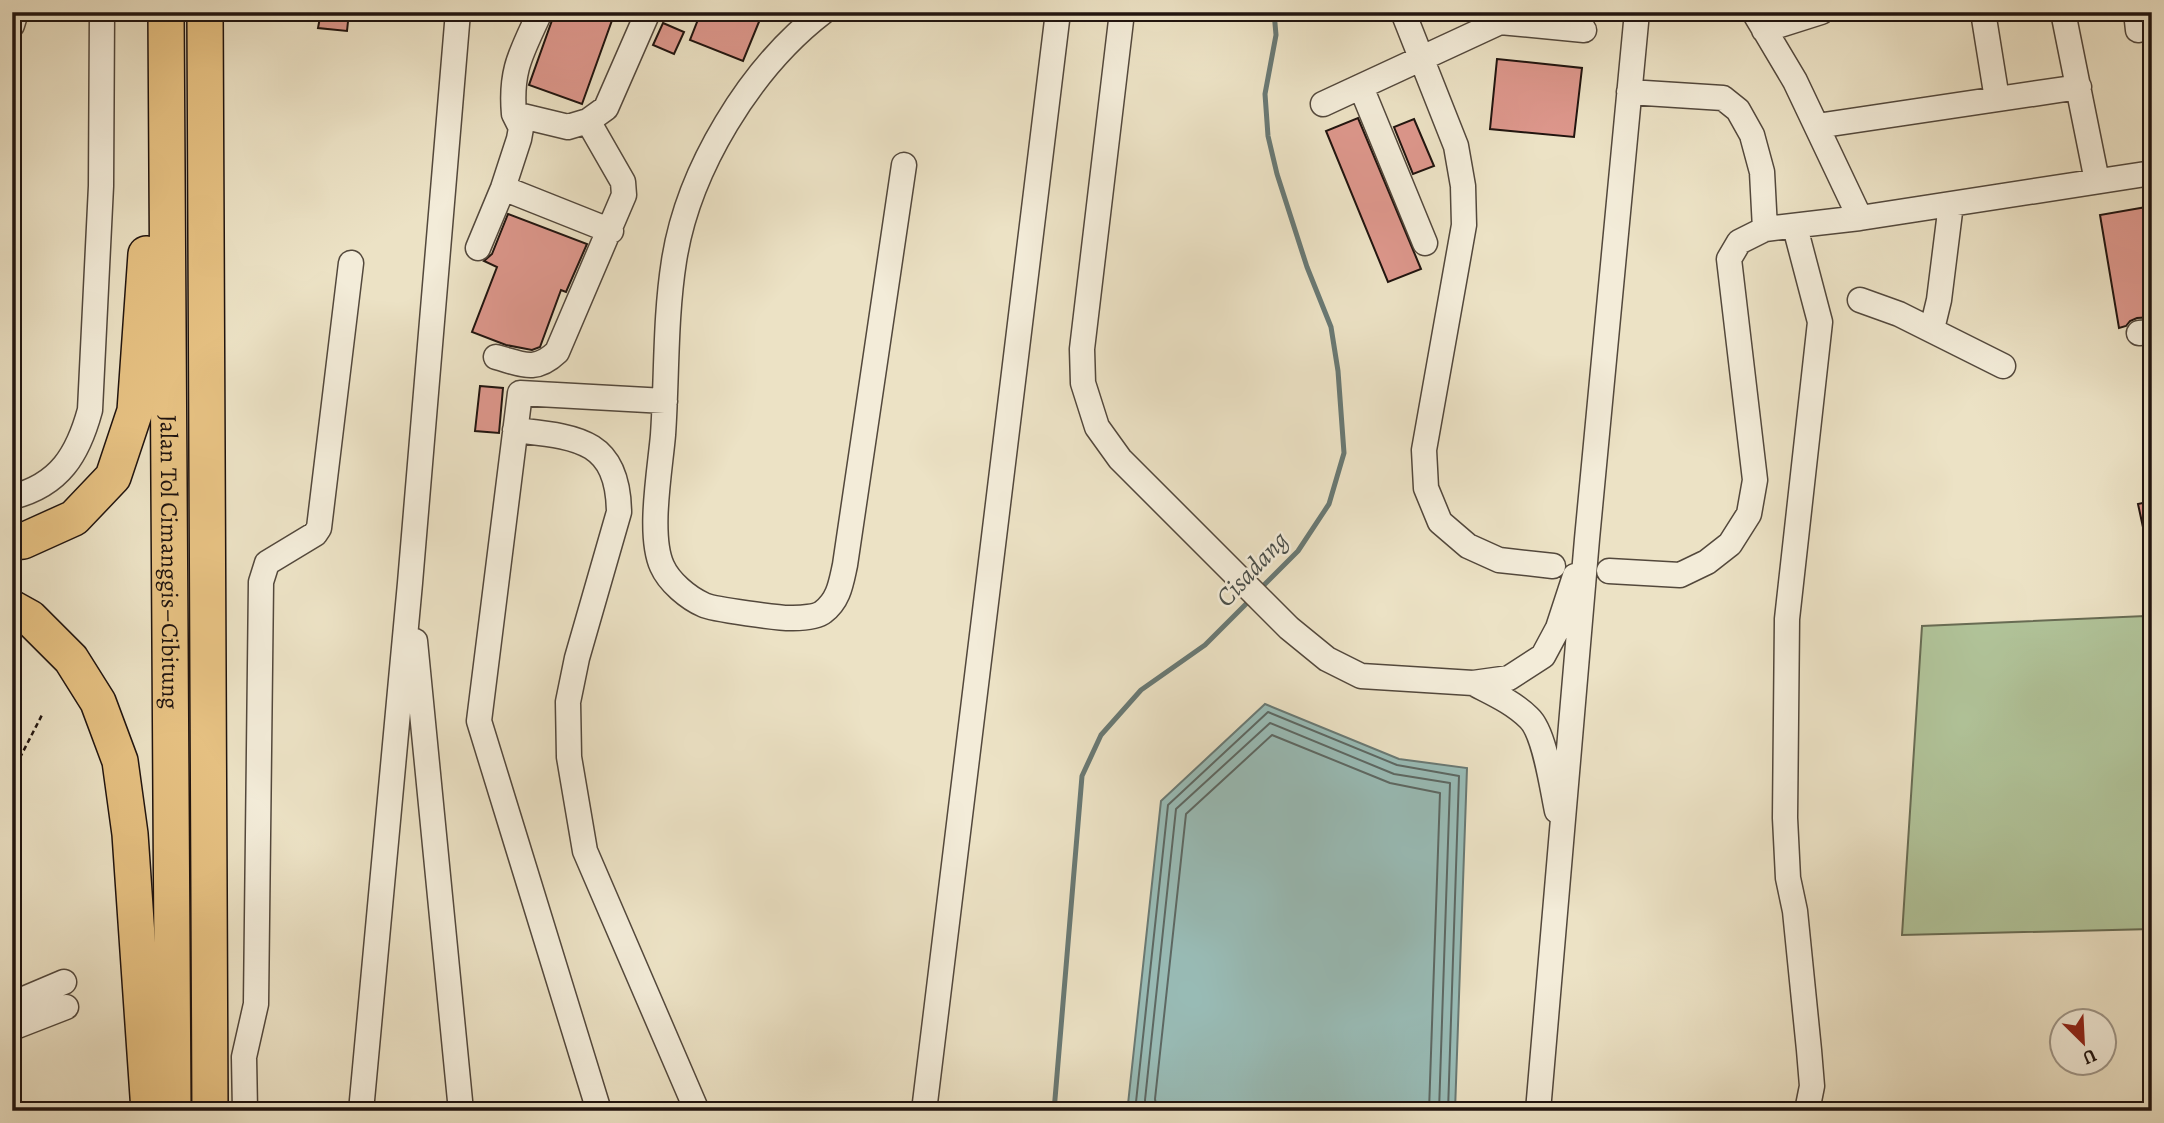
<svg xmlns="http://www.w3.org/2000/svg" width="2164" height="1123" font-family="Alegreya,serif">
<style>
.green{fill:#b1c49a;stroke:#686c54;stroke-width:2}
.water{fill:#99bdb8;stroke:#697974;stroke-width:2}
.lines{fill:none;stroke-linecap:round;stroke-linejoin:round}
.shore{stroke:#5c6864;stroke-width:2}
.stream{stroke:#697974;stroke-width:5}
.building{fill:#dd978c;stroke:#20140f;stroke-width:2}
.minor-casing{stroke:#53483c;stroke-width:27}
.highway-casing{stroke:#20140f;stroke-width:38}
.path{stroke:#20140f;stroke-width:2.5;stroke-dasharray:5 3.5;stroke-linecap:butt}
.minor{stroke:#f3ecd9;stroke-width:24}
.highway{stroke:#e6c182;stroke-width:35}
.labels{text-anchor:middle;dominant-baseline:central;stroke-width:5;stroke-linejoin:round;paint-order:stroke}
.street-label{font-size:24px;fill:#20140f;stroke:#f3ecd9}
.water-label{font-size:26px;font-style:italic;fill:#4a4f4a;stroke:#f3ecd9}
</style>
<rect width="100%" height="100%" fill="#ece2c5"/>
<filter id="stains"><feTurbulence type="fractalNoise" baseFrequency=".00286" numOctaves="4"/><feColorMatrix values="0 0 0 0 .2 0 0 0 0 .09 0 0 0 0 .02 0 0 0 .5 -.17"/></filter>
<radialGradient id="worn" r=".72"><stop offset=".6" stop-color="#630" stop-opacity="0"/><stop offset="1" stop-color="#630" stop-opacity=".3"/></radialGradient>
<path class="green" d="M2145 616 2152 648V929L1902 935 1922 626Z"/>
<path class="water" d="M1265 704 1399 759 1467 768 1455 1111H1132L1128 1104 1161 801Z"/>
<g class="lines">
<path class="shore" d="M1138 1111 1136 1102 1168 805 1268 712 1397 765 1459 776 1448 1111
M1146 1111 1145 1100 1176 809 1270 723 1394 774 1450 783 1439 1111
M1157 1111 1155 1099 1186 814 1272 735 1390 783 1440 793 1429 1111"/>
<path class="stream" d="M1260 589 1298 551 1329 504 1344 453 1338 371 1331 327 1307 267 1277 174 1268 136 1265 94 1276 35 1274 12
M1054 1111 1082 776 1101 735 1141 690 1205 645 1251 599"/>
</g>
<path class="building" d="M321 12H349L347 31 318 28Z
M555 12H615L582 104 529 85Z
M701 12H763L743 61 690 40Z
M663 23 684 32 674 54 653 45Z
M1497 59 1582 68 1574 137 1490 129Z
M1358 118 1421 269 1388 282 1326 131Z
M1414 119 1434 166 1413 174 1394 127Z
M2152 206V317L2137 318 2130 321 2126 326 2119 328 2100 215Z
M508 214 587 244 566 292 561 290 540 347 532 350 506 345 472 332 497 267 484 261 492 254Z
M480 386 503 388 499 433 475 431Z
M2152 501V540L2146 541 2138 504Z"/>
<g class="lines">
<g class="minor-casing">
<path id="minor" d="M540 12C522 52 510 69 514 114L568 127 588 121 606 108 648 12
M823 12C750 68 688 170 674 261 665 318 667 377 663 435 660 470 648 535 662 566 669 582 688 598 704 605 712 609 782 619 793 618 801 618 817 617 823 612 839 600 841 583 845 565L904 165
M1122 12 1082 349 1083 383 1097 427 1120 459 1289 628 1327 659 1361 676 1473 683 1509 678 1543 656 1558 628 1575 576
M1403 12 1456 146 1463 186 1464 225 1424 450 1426 488 1440 522 1468 546 1499 560 1553 566
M1754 12 1795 81 1860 218
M1983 12 1997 99
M2063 12 2097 181
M2136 12 2138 30
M12 25 16 12
M1764 30 1821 12
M1361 87 1425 243
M1629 92 1723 98 1738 110 1752 135 1762 172 1765 229
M1323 104 1500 22 1584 30
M1817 126 2079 87
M503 188 611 231
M1795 227 1820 322 1787 619 1785 818 1788 878 1795 911 1809 1050 1812 1086 1807 1111
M478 248 503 188 519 139 521 128 514 114
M1860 300 1899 314 2003 366
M1932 329 1939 300 1951 204
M2139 333 2152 332
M496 357C522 364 535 373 557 352L624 195 623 182 588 121
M515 430C575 437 618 438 619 512L577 658 568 702 569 757 585 851 697 1111
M12 497C60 485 78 454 90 410L101 186 102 12
M1609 571 1680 575 1707 562 1730 544 1749 514 1755 480 1729 259 1739 242 1765 229 1860 218 2152 173
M415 641 461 1111
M1473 683C1492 693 1513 702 1529 718 1545 733 1552 788 1557 811
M12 1004 64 982
M12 1028 66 1007
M245 1111 244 1057 256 1004 261 582 267 563 315 534 319 528 351 263
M361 1111 410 583 458 12
M599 1111 479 721 520 393 665 401
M924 1111 1058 12
M1538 1111 1587 539 1637 12"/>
</g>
<g class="highway-casing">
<g id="highway">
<path id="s1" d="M166 12 173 1111"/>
<path d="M205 12 210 1111"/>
<path d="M12 542 23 541 74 518 113 477 135 411 146 254"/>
<path d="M12 608 30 618 71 659 98 702 120 761 130 834 149 1111"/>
</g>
</g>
<path class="path" d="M12 773 43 713"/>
<use href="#minor" class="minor"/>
<use href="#highway" class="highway"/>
</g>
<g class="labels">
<g class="street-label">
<text stroke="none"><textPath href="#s1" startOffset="550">Jalan Tol Cimanggis–Cibitung</textPath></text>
</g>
<g class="water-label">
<text transform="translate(1252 569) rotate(-47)">Cisadang</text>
</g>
</g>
<rect width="2164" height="1123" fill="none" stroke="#ece2c5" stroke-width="42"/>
<rect x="14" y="14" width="2136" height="1095" fill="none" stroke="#20140f" stroke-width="3.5"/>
<rect x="21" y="21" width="2122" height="1081" fill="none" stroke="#20140f" stroke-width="2"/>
<g transform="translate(2083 1042) rotate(156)"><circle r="33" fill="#f3ecd9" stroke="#9f9688" stroke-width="2"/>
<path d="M0-5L12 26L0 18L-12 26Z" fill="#8f2418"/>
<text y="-10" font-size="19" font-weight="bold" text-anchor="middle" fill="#20140f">U</text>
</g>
<rect width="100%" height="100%" filter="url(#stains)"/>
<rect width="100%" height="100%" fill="url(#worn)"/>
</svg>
